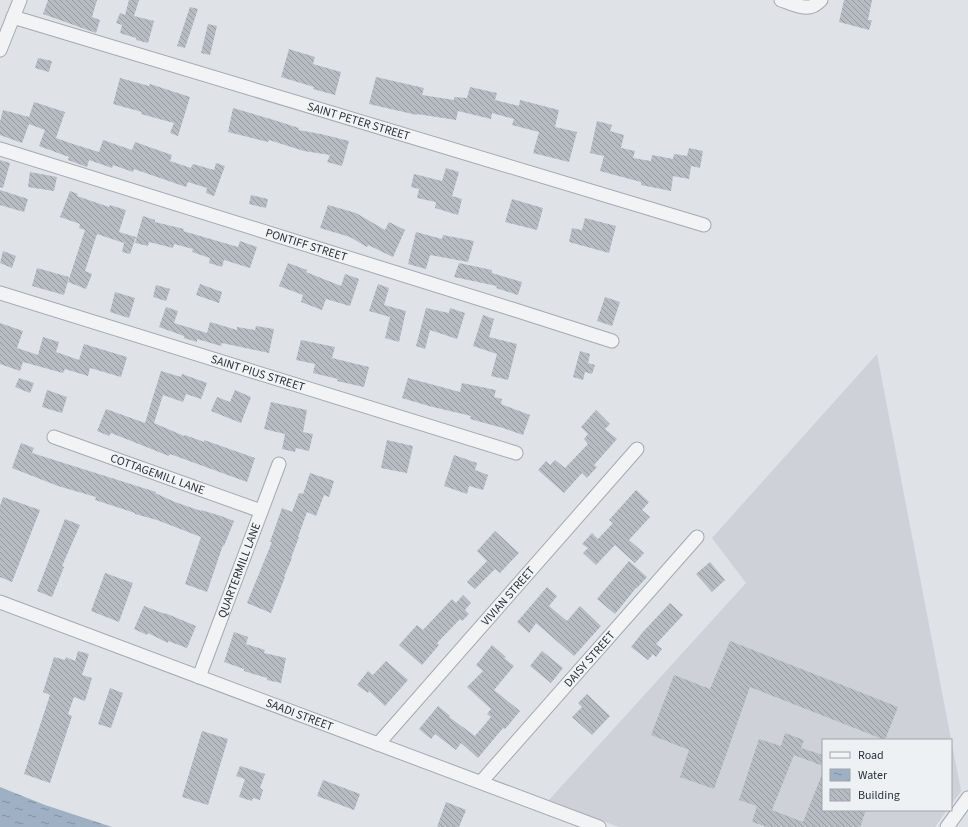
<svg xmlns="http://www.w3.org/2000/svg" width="968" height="827" font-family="'Source Sans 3',sans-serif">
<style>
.built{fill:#ced1d8}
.water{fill:url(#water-ripples)}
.building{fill:url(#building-back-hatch)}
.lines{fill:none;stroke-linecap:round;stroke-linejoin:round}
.minor-casing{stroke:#a5a9b0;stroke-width:15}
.minor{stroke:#f1f3f5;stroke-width:13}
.labels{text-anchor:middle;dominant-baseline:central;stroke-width:4;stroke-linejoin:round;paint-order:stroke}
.street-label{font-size:12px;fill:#2a313c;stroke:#eef1f4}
</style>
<defs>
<pattern id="water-ripples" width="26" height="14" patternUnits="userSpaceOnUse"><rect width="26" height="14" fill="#9eb0c3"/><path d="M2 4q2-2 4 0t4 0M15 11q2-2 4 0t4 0" fill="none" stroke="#8190a0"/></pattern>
<pattern id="building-back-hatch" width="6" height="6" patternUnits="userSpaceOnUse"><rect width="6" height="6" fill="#b7bcc3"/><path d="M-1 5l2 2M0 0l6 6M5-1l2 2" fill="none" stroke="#9599a0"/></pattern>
</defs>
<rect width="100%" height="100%" fill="#dfe2e7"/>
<path class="built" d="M877 354 961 791 951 805V740H823V810H947L935 827H619L548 801 746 583 712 538Z"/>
<path class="water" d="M0 787 45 805 112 827H0Z"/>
<path class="building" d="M48 0H97L92 17 100 20 96 33 43 14Z
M129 0H139L134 16 154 21 148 43 136 40V38L120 33 122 25 116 23 120 13 125 15Z
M844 0H872L868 20H872L869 30 839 22Z
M190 7 198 9 185 48 177 46Z
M208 24 217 26 210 55 201 53Z
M289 49 315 57 313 64 341 72 335 95 313 89 314 87 281 77Z
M38 58 52 61 49 72 35 68Z
M376 77 424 88 422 95 454 100V97L467 98 470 87 497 93 495 100 519 106 520 100 559 110 555 127 577 132 569 162 533 153 539 132 512 125 514 119 492 113 491 119 458 111 456 120 417 114V115L369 104Z
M120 78 149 86 150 84 190 97 178 136 170 133 174 123 141 114 142 112 113 104Z
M34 102 65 112 56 138 73 144 99 152 103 140 132 150 135 142 172 155 170 161 191 168 193 164 214 170 216 163 225 166 214 196 206 193 207 188 188 182 186 187 134 169 133 172 113 165 112 168 89 160 87 167 68 160 69 157 39 146 45 130 29 124 22 143 0 135V122L3 110 29 117Z
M233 108 274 120 299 128 298 130 321 134 349 141 342 166 327 162 330 155 304 151 269 140 268 142 228 132Z
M597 121 612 125 610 131 624 135 621 148 635 151 633 158 651 161 652 155 673 159 674 154 687 156 689 148 703 151 700 168 691 166 689 179 673 176 671 191 641 185V182L600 171 604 156 590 153Z
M0 160 10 163 3 188 0 187Z
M446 168 459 172 452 196 462 199 458 215 435 208 436 202 417 198 419 189 411 187 414 174 442 181Z
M30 172 57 177 54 191 28 187Z
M0 190 28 199 24 212 0 205Z
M70 191 78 194 77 196 109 207 110 205 126 210 119 232 136 237 130 254 122 252 124 243 97 234 85 271 92 274 86 289 68 282 85 230 79 228 80 224 60 217Z
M251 195 268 199 266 208 249 204Z
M512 199 543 208 537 230 505 222Z
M328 205 356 213 385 230 389 222 405 230 393 257 368 245 367 247 350 237 320 228Z
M143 216 155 220V222L184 229 183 231 238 247 240 241 257 247 250 268 224 260 222 267 209 263 210 258 192 252 193 249 174 244 173 248 149 242 148 246 135 243Z
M585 218 616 226 609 253 569 242 572 228 582 230Z
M416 232 442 239 443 235 474 241 468 262 430 255 426 269 408 264Z
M3 251 16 256 12 268 0 263Z
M288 263 307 270 306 272 341 286 345 274 359 279 350 306 326 299 322 310 301 302 303 295 279 286Z
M459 263 492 270V273L522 282 518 295 496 288 497 286 454 277Z
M37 268 69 277 64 295 32 286Z
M200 284 222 292 219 303 196 295Z
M378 284 389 288 384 305 406 311 399 342 385 338 390 317 369 311Z
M156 285 170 289 166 301 153 297Z
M115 292 135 298 129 318 110 312Z
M605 297 620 302 612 326 597 321Z
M166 307 178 311 174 323 207 333 210 322 237 330V327L255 330 256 326 274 329 269 353 222 343 221 346 197 339V342L184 338V336L159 327Z
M426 308 449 313 450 308 465 313 457 339 430 330 425 349 416 346Z
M483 315 494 319 489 337 517 344 508 380 491 376 497 354 473 346Z
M0 323 23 331 17 348 38 355 43 337 59 342 56 352 79 360 84 344 127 357 121 377 90 368 88 376 65 369 63 373 23 362 20 371 0 364Z
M301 340 335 347 332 358 369 367 364 387 337 381 338 379 313 373 315 364 296 360Z
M580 351 590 354 588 363 595 365 592 374 585 372 583 380 573 377Z
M161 371 181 377 182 374 207 383 201 399 186 394 183 402 163 395 154 423 184 436 185 435 204 442V440L255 458 247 482 170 454 169 456 111 433 109 436 97 431 106 409 145 423Z
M19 378 34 383 30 393 15 387Z
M408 378 460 392 462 383 496 390 494 397 502 399 501 404 530 415 523 435 503 428 470 419 471 416 429 406 402 398Z
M47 390 67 397 62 413 42 407Z
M235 390 251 397 241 423 211 411 217 397 230 402Z
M271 402 307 410 303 432 313 434 309 451 296 448 295 452 282 449 285 434 264 429Z
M596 410 610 424 605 429 617 439 594 465 597 467 587 478 582 473 564 493 538 470 546 461 550 465 555 460 565 468 588 444 584 439 588 434 581 427Z
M387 440 413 446 407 473 381 468Z
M21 443 34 448 32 453 156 492 155 493 175 502 201 511V510L221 516 234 521 224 546 223 545 207 592 185 584 201 537 157 520 135 514V513L95 500 96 497 58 486 12 468Z
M454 455 477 463 475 470 488 475 483 490 469 486 467 494 444 486Z
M310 473 334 481 329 497 324 495 316 516 307 512 298 537H299L291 558H292L284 577H285L271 613 247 603 272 542H270L282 508 292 512 299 493 303 494Z
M636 490 649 502 642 510 650 517 629 540 644 553 635 563 615 545 596 565 583 553 588 548 582 544 592 533 598 539 613 523 609 520Z
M3 497 40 510 12 582 0 577V506Z
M65 519 80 525 62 566 64 567 52 597 37 591Z
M495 531 519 553 500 573 495 569 475 589 467 582 487 561 477 551Z
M629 561 647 577 637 588H636L615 614 597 599Z
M710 562 725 580 712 592 696 574Z
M105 573 133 583 119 622 91 611Z
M547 587 557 596 549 606 567 621 580 606 601 626 574 656 536 623 529 633 517 622Z
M463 595 471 603 465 610 469 614 462 621 460 619 437 643 439 645 422 665 399 645 417 625 423 630 452 599 456 603Z
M670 603 683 615 656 644 662 649 656 657 653 654 648 660 631 647 642 633Z
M144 606 165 614V613L196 626 187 648 168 641V643L148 633 147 635 134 629Z
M234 632 248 637 246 644 265 650 264 653 286 658 281 683 267 680V678L244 671V669L224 662Z
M730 641 898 707 885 740 750 687 714 789 680 777 689 750 651 735 674 675 710 689Z
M492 645 506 657 504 658 514 666 494 690 520 711 505 729 503 728 478 758 461 743 456 750 435 734 431 739 419 729 438 706 450 716 449 717 475 736 491 717 487 714 491 709 467 687 483 671 476 665Z
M78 651 89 654 82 675 92 678 85 701 74 697 68 714 72 716 50 783 24 774 50 695 43 692 54 657 65 660 66 657 75 661Z
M542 651 563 668 551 683 530 666Z
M386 661 408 680 385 706 369 691 368 693 357 685 368 671 373 675Z
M110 688 123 693 111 728 98 724Z
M587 694 610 716 592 735 572 717 582 707 578 703Z
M202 731 228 739 208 805 182 797Z
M785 733 804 740 801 748 823 755V766L794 755 772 810 803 822 823 772V810H866L860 827H768L752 822 757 806 739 800 759 739 781 746Z
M240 766 265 774 260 788 263 790 260 800 253 798 252 801 239 797 245 779 236 776Z
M323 780 360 794 354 810 317 796Z
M446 802 466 810 459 827H437Z"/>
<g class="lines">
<g class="minor-casing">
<g id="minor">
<path d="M781 0C790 3 804 10 813 6 816 5 819 2 821 0"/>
<path id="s1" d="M13 17 704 225"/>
<path d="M0 50 20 0"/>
<path id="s2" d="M0 149 512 309 612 341"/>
<path id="s3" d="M0 293 516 453"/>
<path id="s4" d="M54 437 261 511"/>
<path id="s5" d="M0 602 599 827"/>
<path id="s6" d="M199 677 279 464"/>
<path id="s7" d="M378 744 637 449"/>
<path id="s8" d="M481 782 697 537"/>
<path d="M947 827 968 798"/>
</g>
</g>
<use href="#minor" class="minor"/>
</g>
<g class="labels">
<g class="street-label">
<text stroke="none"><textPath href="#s1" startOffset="361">SAINT PETER STREET</textPath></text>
<text stroke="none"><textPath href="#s2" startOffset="321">PONTIFF STREET</textPath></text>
<text stroke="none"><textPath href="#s3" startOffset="270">SAINT PIUS STREET</textPath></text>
<text stroke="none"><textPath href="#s4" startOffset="110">COTTAGEMILL LANE</textPath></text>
<text stroke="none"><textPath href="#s6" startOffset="114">QUARTERMILL LANE</textPath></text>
<text stroke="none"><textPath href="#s7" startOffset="197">VIVIAN STREET</textPath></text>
<text stroke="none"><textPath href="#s8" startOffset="164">DAISY STREET</textPath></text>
<text stroke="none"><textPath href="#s5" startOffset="320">SAADI STREET</textPath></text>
</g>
</g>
<rect x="822" y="739" width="130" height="72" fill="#eef1f4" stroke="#a0a4aa"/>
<rect x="830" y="752" width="20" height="6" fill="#f1f3f5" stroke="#a0a4aa"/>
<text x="858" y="759" font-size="12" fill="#2a313c">Road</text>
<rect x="830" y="769" width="20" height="12" fill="url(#water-ripples)" stroke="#a0a4aa"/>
<text x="858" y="779" font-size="12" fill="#2a313c">Water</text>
<rect x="830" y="789" width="20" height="12" fill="url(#building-back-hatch)" stroke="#a0a4aa"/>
<text x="858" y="799" font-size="12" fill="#2a313c">Building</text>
</svg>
